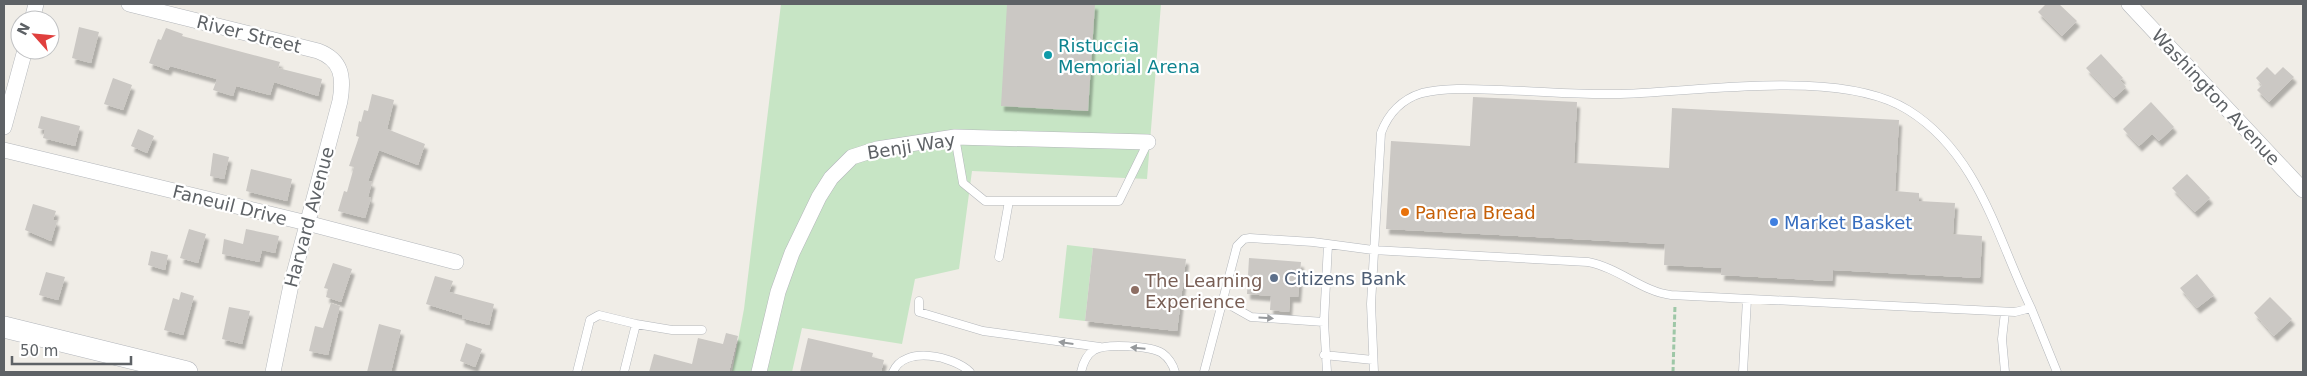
<svg xmlns="http://www.w3.org/2000/svg" width="2307" height="376" font-family="'DejaVu Sans',sans-serif">
<style>
.green{fill:#c7e5c5}
.building{fill:#cbc8c4;filter:url(#shadow)}
.lines{fill:none;stroke-linecap:round;stroke-linejoin:round}
.service-casing{stroke:#b4b7bb;stroke-width:9}
.minor-casing{stroke:#b4b7bb;stroke-width:16}
.secondary-casing{stroke:#b3b6bb;stroke-width:22}
.path{stroke:#9ec7a7;stroke-width:3;stroke-dasharray:5 2.5;stroke-linecap:butt}
.service{stroke:#fff;stroke-width:8}
.minor{stroke:#fff;stroke-width:15}
.secondary{stroke:#fff;stroke-width:21}
.oneway{fill:#96999c}
.culture-dot{fill:#0f9aa8;stroke:#fff;stroke-width:2}
.food-dot{fill:#e8710a;stroke:#fff;stroke-width:2}
.shop-dot{fill:#3f7fe0;stroke:#fff;stroke-width:2}
.service-dot{fill:#5c6f8a;stroke:#fff;stroke-width:2}
.education-dot{fill:#8d6e63;stroke:#fff;stroke-width:2}
.labels{text-anchor:middle;dominant-baseline:central;stroke-width:4.5;stroke-linejoin:round;paint-order:stroke}
.street-label{font-size:18px;fill:#5e6266;stroke:#fff}
.culture-label{font-size:18px;fill:#0d838f;stroke:#fff;text-anchor:start}
.food-label{font-size:18px;fill:#c56008;stroke:#fff;text-anchor:start}
.shop-label{font-size:18px;fill:#366cbe;stroke:#fff;text-anchor:start}
.service-label{font-size:18px;fill:#4e5e75;stroke:#fff;text-anchor:start}
.education-label{font-size:18px;fill:#785e54;stroke:#fff;text-anchor:start}
</style>
<defs>
<filter id="shadow"><feDropShadow dx="3" dy="5.5" stdDeviation="1" flood-color="#0004"/></filter>
</defs>
<rect width="100%" height="100%" fill="#f0ede7"/>
<path class="green" d="M781 4H1161L1147 179 972 171 959 269 915 279 902 344 802 328 792 372H732L744 309Z
M1067 245 1093 248 1085 321 1059 318Z"/>
<path class="building" d="M1007 4H1095L1088 111 1001 106Z
M2046 4H2059L2077 21 2062 36 2038 12Z
M79 27 99 32 91 63 72 58Z
M166 28 183 34 182 36 280 62 278 68 322 79 318 96 274 82 270 95 236 86 233 96 213 90 217 79 170 66 168 70 149 63 158 39 161 40Z
M2101 54 2123 78 2120 80 2126 87 2114 98 2086 68Z
M2267 67 2275 75 2283 67 2294 77 2269 102 2257 90 2262 85 2256 78Z
M113 78 132 85 123 110 104 104Z
M372 94 394 100 387 129 425 144 418 165 379 150 368 181 372 182 368 197 371 198 365 218 338 211 344 191 347 192 354 167 349 166 359 137 356 136 359 121 361 122 364 110 368 111Z
M1473 97 1577 102 1574 163 1595 164 1669 168 1672 108 1899 120 1895 191 1919 193V201L1955 203 1953 234 1982 236 1980 278 1833 270 1832 281 1721 275 1722 268 1664 265 1665 244 1386 229 1391 141 1470 146Z
M2151 102 2174 127 2159 141 2152 134 2139 146 2123 129Z
M41 116 80 126 75 146 43 138 45 130 38 128Z
M138 129 154 136 147 153 131 146Z
M213 153 229 157 224 179 210 176Z
M251 169 292 179 287 201 246 191Z
M2187 174 2210 198 2195 212 2172 188Z
M33 204 56 211 53 220 57 221 51 241 25 230Z
M189 229 206 234 198 263 180 258Z
M246 229 279 236 275 253 262 250 259 262 222 254 224 239 243 244Z
M1093 248 1186 259 1177 331 1085 321Z
M151 251 168 255 165 270 148 265Z
M1249 258 1301 262 1298 297H1290L1289 312 1270 310 1271 296 1247 294Z
M333 263 352 269 341 302 326 297 328 289 324 288Z
M46 272 65 277 58 300 39 295Z
M2197 274 2214 295 2197 308 2180 288Z
M435 276 453 281 449 292 494 304 489 325 462 318V315L426 304Z
M181 292 194 296 183 335 164 330 173 298 179 300Z
M2270 297 2292 319 2274 336 2254 313Z
M331 303 340 306 328 355 309 351 315 326 323 328Z
M229 307 250 311 242 344 222 339Z
M379 324 401 330 391 372H367Z
M726 333 738 336 729 372H649L654 354 692 364 698 338 723 344Z
M808 338 873 353 872 357 884 360 881 372H800Z
M466 343 482 349 475 367 460 361Z"/>
<g class="lines">
<g class="service-casing">
<path id="service" d="M955 137 963 183 985 201H1119L1148 142
M999 257 1009 201
M1221 300 1251 317 1324 322
M919 301V312L983 331 1100 347
M636 324 672 330H702
M1324 355 1373 360
M577 372 590 320 599 315 636 324 624 372
M893 372C904 345 954 356 970 372
M1081 372C1083 363 1086 355 1094 350 1106 343 1151 346 1162 353 1169 358 1173 365 1175 372
M1204 372 1237 246 1244 239 1250 238 1313 242 1373 250 1588 262C1619 268 1643 292 1671 295L2015 312 2031 308 2057 372
M1327 372 1324 322 1328 245
M1374 372 1371 304 1381 133C1388 114 1402 99 1422 93 1447 87 1475 89 1501 90 1539 91 1577 95 1615 94 1695 93 1840 67 1908 110 1979 154 1997 238 2031 308
M1743 372 1747 299
M2005 372 2002 339 2005 312"/>
</g>
<g class="minor-casing">
<path id="minor" d="M129 4 318 51C342 60 344 77 340 101L291 285 273 372
M2129 4 2303 190
M32 20 36 4
M4 127 25 50
M4 150 307 223 456 262
M759 372 778 292 792 253 819 197 831 178 852 157 877 149 955 137 1148 142"/>
</g>
<g class="secondary-casing">
<path id="secondary" d="M4 327 187 372"/>
</g>
<path class="path" d="M1673 372 1675 305"/>
<use href="#service" class="service"/>
<use href="#minor" class="minor"/>
<use href="#secondary" class="secondary"/>
</g>
<defs><path id="oneway-solid" d="M-6-.8H1V-3.2L6.5 0L1 3.2V.8H-6Z" transform="scale(1.25)"/></defs>
<g class="oneway">
<use href="#oneway-solid" transform="translate(1266 318) rotate(3)"/>
<use href="#oneway-solid" transform="translate(1066 343) rotate(-172)"/>
<use href="#oneway-solid" transform="translate(1138 348) rotate(-175)"/>
</g>
<circle class="culture-dot" cx="1048" cy="55" r="5"/>
<circle class="food-dot" cx="1405" cy="212" r="5"/>
<circle class="shop-dot" cx="1774" cy="222" r="5"/>
<circle class="service-dot" cx="1274" cy="278" r="5"/>
<circle class="education-dot" cx="1135" cy="290" r="5"/>
<g class="labels">
<g class="street-label">
<text transform="translate(249 34) rotate(14)">River Street</text>
<text transform="translate(2216 97) rotate(47)">Washington Avenue</text>
<text transform="translate(911 146) rotate(-9)">Benji Way</text>
<text transform="translate(230 205) rotate(14)">Faneuil Drive</text>
<text transform="translate(309 217) rotate(-75)">Harvard Avenue</text>
</g>
<g class="culture-label">
<text x="1058" y="45">Ristuccia<tspan x="1058" dy="21">Memorial Arena</tspan></text>
</g>
<g class="food-label">
<text x="1415" y="212">Panera Bread</text>
</g>
<g class="shop-label">
<text x="1784" y="222">Market Basket</text>
</g>
<g class="service-label">
<text x="1284" y="278">Citizens Bank</text>
</g>
<g class="education-label">
<text x="1145" y="280">The Learning<tspan x="1145" dy="21">Experience</tspan></text>
</g>
</g>
<rect width="2307" height="376" fill="none" stroke="#5e6266" stroke-width="10"/>
<g transform="translate(35 35) rotate(297)"><circle r="24" fill="#ffffff" stroke="#bfc0c2"/>
<path d="M0-4L9 19L0 12L-9 19Z" fill="#e03f3d"/>
<text y="-8" font-size="14" font-weight="bold" text-anchor="middle" fill="#5e6266">N</text>
</g>
<path d="M12 356v8h119v-8" fill="none" stroke="#5e6266" stroke-width="2.5"/>
<text x="20" y="356" font-size="15" fill="#5e6266" stroke="#ffffff" stroke-width="4" paint-order="stroke">50 m</text>
</svg>
